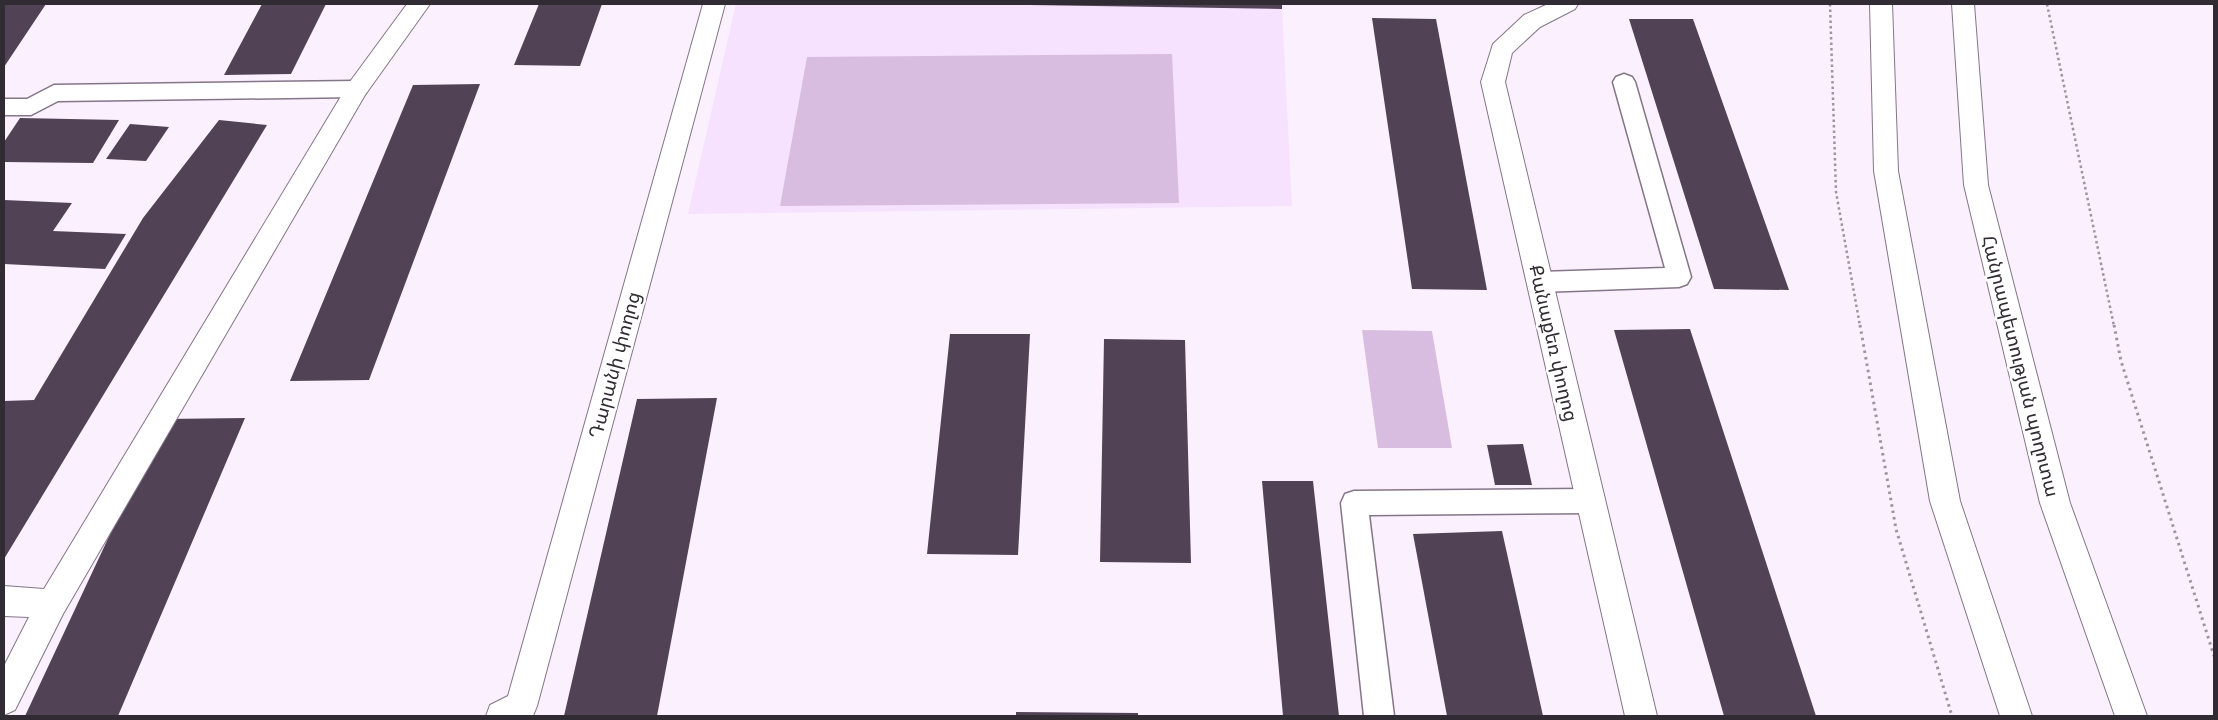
<svg xmlns="http://www.w3.org/2000/svg" width="2218" height="720" font-family="Mulish,'Noto Sans Armenian',sans-serif">
<style>
.built{fill:#f6e1fe}
.green{fill:#d8bde0}
.building{fill:#514355}
.lines{fill:none;stroke-linecap:round;stroke-linejoin:round}
.service-casing{stroke:#847589;stroke-width:3}
.minor-casing{stroke:#847589;stroke-width:2}
.secondary-casing{stroke:#847589;stroke-width:2}
.path-far1{stroke:#9c949f;stroke-width:2.5;stroke-dasharray:2.5 3;stroke-linecap:butt}
.path{stroke:#9c949f;stroke-width:3;stroke-dasharray:2.5 4;stroke-linecap:butt}
.service{fill:#fff;fill-rule:evenodd}
.minor{fill:#fff;fill-rule:evenodd}
.secondary{fill:#fff;fill-rule:evenodd}
.labels{text-anchor:middle;dominant-baseline:central;stroke-width:5;stroke-linejoin:round;paint-order:stroke}
.street-label{font-size:19px;fill:#312b33;stroke:#fff}
</style>
<rect width="100%" height="100%" fill="#fbf0fe"/>
<path class="built" d="M736 4H1284L1282 9 1292 206 688 214Z"/>
<path class="green" d="M1172 54 1179 203 780 206 807 57Z
M1362 330 1432 331 1452 448H1378Z"/>
<path class="building" d="M4 4H46L4 67Z
M262 4H326L291 74 224 75Z
M539 4H602L580 66 514 65Z
M1030 4H1282V9L1030 5Z
M1372 18 1436 19 1487 290 1412 289Z
M1629 19H1693L1789 290 1714 289Z
M480 84 369 380 290 381 413 85Z
M20 118 119 120 93 163 4 162V142Z
M219 120 267 125 4 559V401L34 400 143 218Z
M130 124 169 127 146 161 106 159Z
M4 200 72 203 53 231 126 234 105 269 4 264Z
M1690 329 1816 716H1724L1614 330Z
M950 334H1030L1018 555 927 554Z
M1104 339 1185 340 1191 563 1100 562Z
M717 398 657 716H564L637 399Z
M245 418 118 716H25L164 419Z
M1523 444 1532 485H1495L1487 445Z
M1262 481H1313L1339 716H1283Z
M1502 531 1543 716H1447L1413 534Z
M1016 712 1138 713V716H1016Z"/>
<g class="lines">
<g class="service-casing">
<path id="service" d="M1624 74 1632 77 1635 82 1691 277 1687 284 1679 287 1540 292 1532 289 1528 282 1532 275 1540 272 1665 268 1613 82 1616 77Z
M357 81 365 84 368 89 365 94 357 97 58 101 31 115H4V99H27L54 85Z
M1591 489 1600 492 1604 501 1600 510 1591 513 1369 515 1394 716H1364L1341 503 1345 494 1354 491Z"/>
</g>
<g class="minor-casing">
<path id="minor" d="M407 4H430L365 95 63 614 15 710 4 715V666L29 617 4 616V586L44 589 349 83Z
M703 4H725L537 706 533 716H486L490 705 508 696Z
M1548 4H1578L1575 9 1540 27 1512 53 1505 82 1657 716H1625L1481 82 1493 44 1524 15Z"/>
</g>
<g class="secondary-casing">
<path id="secondary" d="M1870 4H1892L1898 171 1960 501 2032 716H2000L1930 501 1874 171Z
M1952 4H1974L1988 185 2070 503 2147 716H2115L2040 503 1964 185Z"/>
</g>
<path class="path-far1" d="M1830 4 1836 192 1860 326
M2047 4 2114 326"/>
<path class="path" d="M1860 325 1896 529 1952 716
M2114 325 2121 361 2214 656"/>
<use href="#service" class="service"/>
<use href="#minor" class="minor"/>
<use href="#secondary" class="secondary"/>
</g>
<g class="labels">
<g class="street-label">
<text transform="translate(1554 343) rotate(77)">Քանաքեռ փողոց</text>
<text transform="translate(614 365) rotate(-75)">Դարանի փողոց</text>
<text transform="translate(2021 366) rotate(76)">Հանրապետության պողոտա</text>
</g>
</g>
<rect width="2218" height="720" fill="none" stroke="#312b33" stroke-width="10"/>
</svg>
